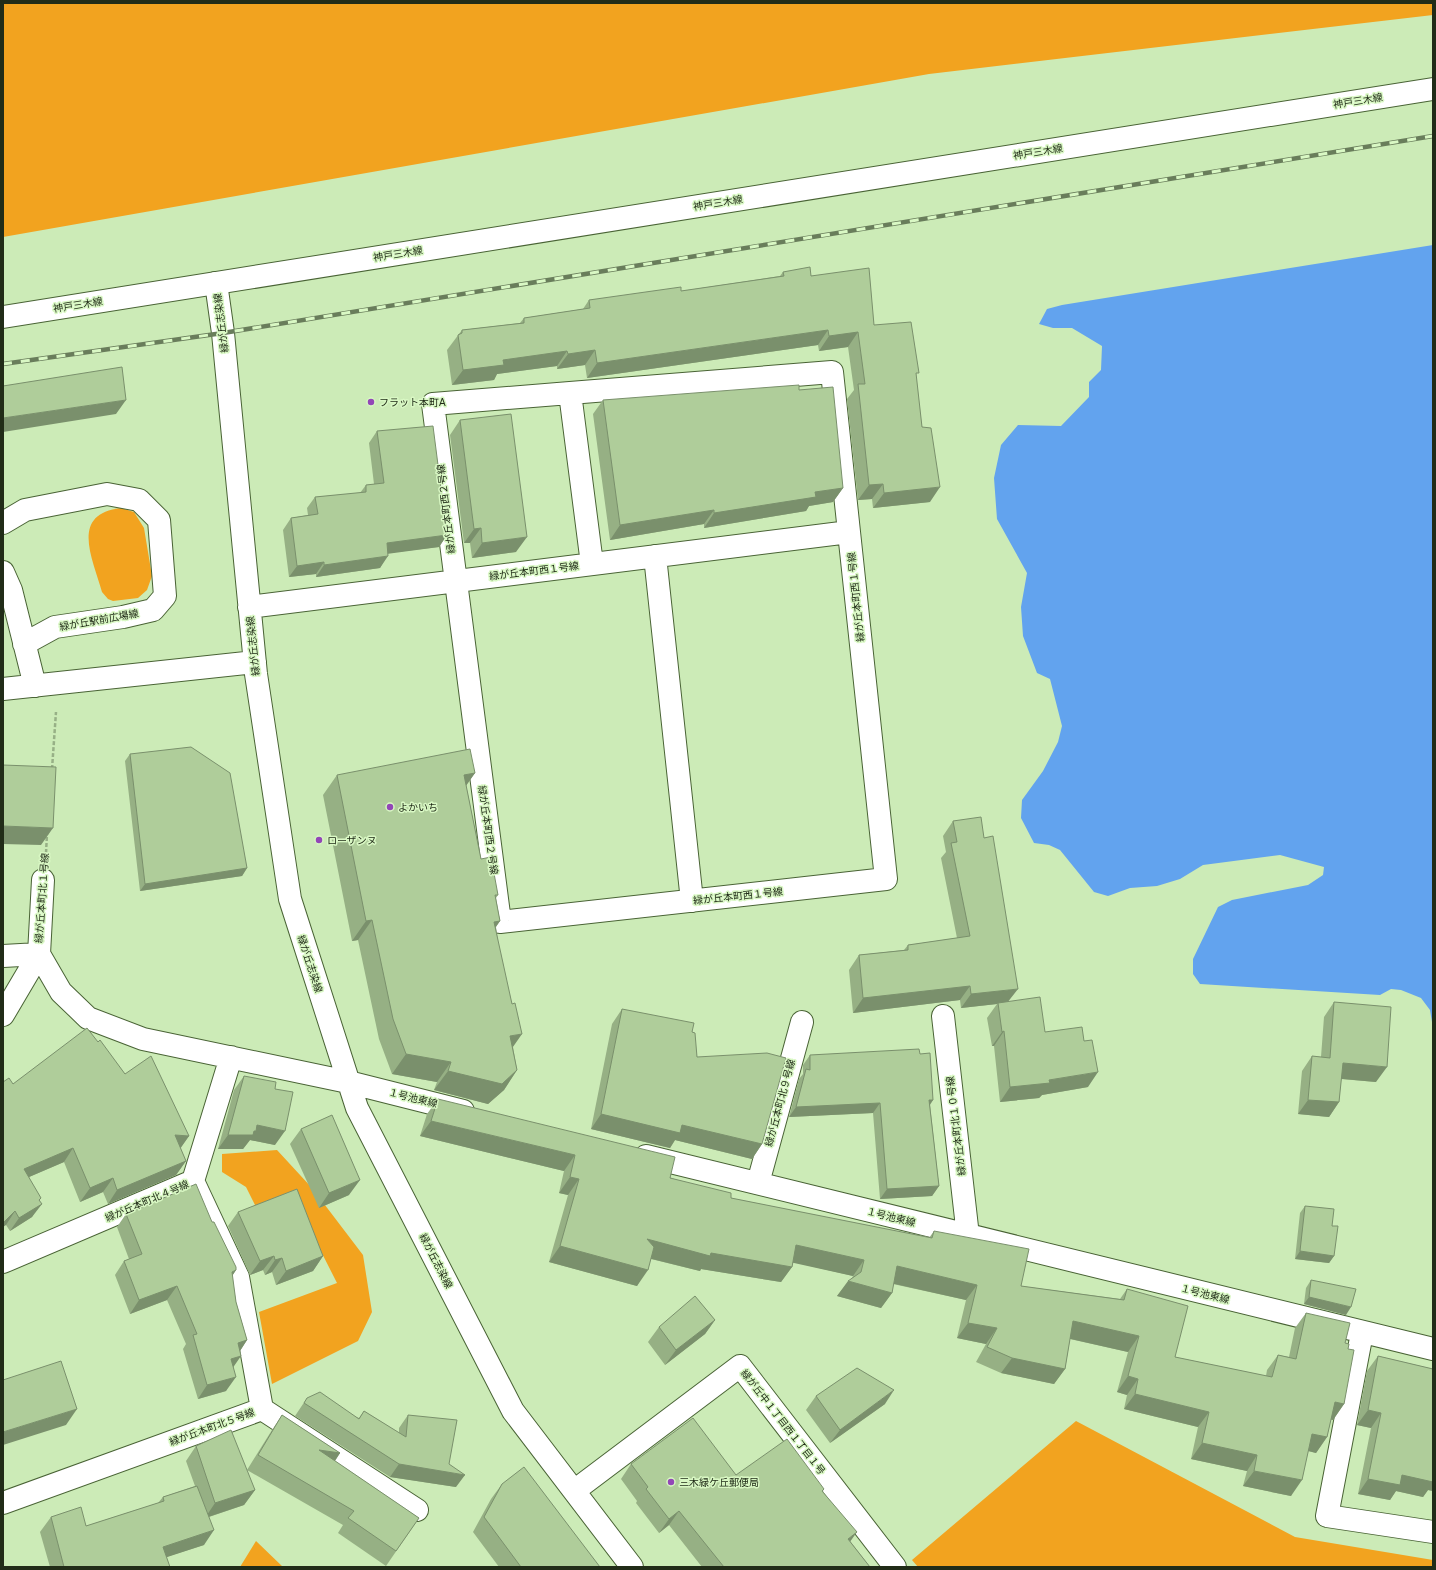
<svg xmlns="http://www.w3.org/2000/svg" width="1436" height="1570" font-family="Arial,'Noto Sans JP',sans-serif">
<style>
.green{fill:#f2a31f}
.water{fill:#62a3ee}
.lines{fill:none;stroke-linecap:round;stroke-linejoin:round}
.minor-casing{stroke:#496335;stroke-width:24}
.major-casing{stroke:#496335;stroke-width:24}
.path{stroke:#97b086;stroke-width:2.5;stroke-dasharray:4 2;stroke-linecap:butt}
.minor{stroke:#fff;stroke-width:22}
.major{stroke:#fff;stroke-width:22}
.rail-casing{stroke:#697d5b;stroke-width:4.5}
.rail{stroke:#d9f8c4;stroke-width:3;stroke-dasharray:9;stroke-linecap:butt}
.wall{fill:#96b084}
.shaded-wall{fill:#7a906c}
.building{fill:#afcd9a;stroke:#7a906c}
.poi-dot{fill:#9246b7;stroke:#d9f8c4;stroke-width:1.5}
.labels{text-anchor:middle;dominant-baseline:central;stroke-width:3;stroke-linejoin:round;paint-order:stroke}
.street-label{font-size:10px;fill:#212c18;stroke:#d9f8c4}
.poi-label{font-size:10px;fill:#212c18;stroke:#d9f8c4;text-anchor:start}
</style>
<rect width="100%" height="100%" fill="#ccebb7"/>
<path class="green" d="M3 3H1433V15L929 74 3 237Z
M121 508 134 512 144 528 152 576 147 590 138 598 113 601 108 599 102 592C93 559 69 514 121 508Z
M277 1150 312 1188 363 1255 372 1312 358 1341 272 1384 259 1312 337 1283 294 1198 256 1207 246 1187 222 1172V1154Z
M1076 1421 1295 1537 1433 1560V1567H918L912 1560Z
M256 1541 283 1567H240Z"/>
<path class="water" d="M1433 245V1028L1430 1010 1421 998 1401 990 1391 989 1380 995 1200 984 1193 974V959L1218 907 1232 900 1308 885 1323 875 1324 867 1280 855 1203 865 1180 879 1157 886 1130 888 1108 896 1094 892 1060 850 1049 845 1034 843 1021 818 1022 800 1043 771 1058 742 1062 726 1050 679 1037 673 1023 636 1021 607 1027 573 997 519 994 478 1001 445 1018 425 1061 426 1089 397V382L1101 370 1102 346 1072 328H1053L1039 324 1047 309 1062 305Z"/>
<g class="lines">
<g class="minor-casing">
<path id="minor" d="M216 283 223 333 256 674 290 899 357 1108 513 1411 632 1567
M570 393 832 372 849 532
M3 523 25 510 107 494 139 500 159 520 165 596 153 610 123 617 55 627 24 644
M655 556 692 901
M3 572 11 590 35 686
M249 607C449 582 649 557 849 532L886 879 500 922 433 404 570 393 592 564
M3 689 255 662
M43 880 39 954 61 992 88 1018 143 1039 348 1082 463 1111
M3 956 39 954 3 1015
M943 1016 968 1236
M646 1156 1433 1349
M758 1183 802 1022
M3 1262 193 1181 231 1057
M1362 1333 1327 1516 1433 1532
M262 1409 417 1510
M574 1491 740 1366 895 1567
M3 1503 262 1409 238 1277 193 1181"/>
</g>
<g class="major-casing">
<path id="major" d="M3 317 1433 89"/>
</g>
<path class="path" d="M52 769 56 712
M46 853 47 834"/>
<use href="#minor" class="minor"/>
<use href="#major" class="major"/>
<g class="rail-casing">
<path id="rail" d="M3 364 223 333 1433 136"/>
</g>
<use href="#rail" class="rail"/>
</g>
<path class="wall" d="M783 272 811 276 874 325 916 376 930 502 873 508 872 499 858 500 847 399 854 390 848 347 819 351 818 345 587 378 585 365 557 369V366L497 374 494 380 452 385 447 350 462 330 520 323 524 318 583 309 589 300 681 291 780 276Z
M799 390 843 488 833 502 809 506 806 511 704 528V524L610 540 593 414 603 400Z
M460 420 516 552 472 558 470 543H464L450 435Z
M377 431 447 535 439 547 388 553 380 568 316 577V574L289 577 283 530 291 518 308 515 307 508 315 497 360 493 366 485 374 484 369 443Z
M130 754 247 868 242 876 140 891 125 761Z
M475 773 466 785 481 859 498 895 496 898 500 921 496 927 513 1047 517 1070 504 1090 488 1104 434 1090 437 1082 392 1074 379 1039 358 940 352 941 323 795 337 775Z
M953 821 1008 1002 1045 1032 1088 1087 1042 1095 1039 1098 1000 1102 994 1046H992L987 1018 997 1004 961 1008 960 1000 853 1013 849 970 859 955 904 950 908 945 957 938 941 858 946 852 943 836Z
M1334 1002 1376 1082 1341 1079 1339 1102 1329 1117 1298 1114 1302 1071 1312 1056 1321 1057 1324 1017Z
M622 1009 692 1032 697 1057 762 1144 752 1159 675 1140 670 1148 591 1129 612 1024Z
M98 1042 125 1074 189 1136 180 1148 186 1161 176 1175 108 1204 103 1192 80 1202 64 1162 29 1177 40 1201 32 1217 10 1231 6 1225 13 1084Z
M920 1054 933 1100 930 1105 939 1186 932 1196 880 1199 873 1113 789 1117 799 1079 803 1074V1065L810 1055Z
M244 1076 275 1089V1145L250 1140 243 1149H218L234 1090Z
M438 1099 731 1198 929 1238 934 1231 1021 1286 1120 1299 1127 1289 1175 1357 1266 1376 1267 1370 1278 1355 1289 1357 1295 1328 1306 1313 1345 1343 1348 1349 1344 1404 1333 1420 1331 1419 1327 1437 1316 1453 1308 1451 1291 1496 1243 1486 1247 1471 1191 1459 1198 1427 1124 1409 1127 1395 1117 1392 1128 1352 1070 1339 1065 1369 1054 1384 1001 1373 976 1362 986 1344 957 1338 966 1300 893 1284 892 1293 881 1308 837 1296 852 1278 853 1276 793 1262 792 1267 781 1282 701 1269 700 1271 651 1259 637 1286 549 1262 568 1195 559 1193 564 1171 420 1136 427 1114Z
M301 1129 349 1195 319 1208 290 1144Z
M1305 1206 1334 1256 1329 1263 1295 1259 1300 1213Z
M238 1212 323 1256 313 1271 276 1285 272 1272 265 1275 263 1270 250 1275 228 1226Z
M126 1214 212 1222 236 1270 232 1276 236 1302 247 1340 240 1351 233 1367 226 1391 198 1399 183 1349 186 1344 167 1300 130 1314 115 1275 124 1261 129 1259 117 1227Z
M1311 1280 1346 1315 1304 1304 1306 1288Z
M715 1320 705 1334 665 1365 648 1342 659 1327Z
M1378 1356 1433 1369V1491L1428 1490 1423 1497 1396 1491 1390 1500 1358 1494 1371 1428 1357 1425 1367 1371Z
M816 1396 885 1404 830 1443 806 1410Z
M307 1398 359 1418 364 1411 399 1433V1428L408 1415 449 1464 456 1487 390 1477 295 1416Z
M282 1415 340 1453 335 1461 419 1518 386 1566 338 1533 343 1525 247 1470 272 1430Z
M196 1446 255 1490 244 1505 209 1517 204 1545 166 1557 170 1567H50L40 1532 51 1517 86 1526 158 1503 163 1497 195 1486 186 1461Z
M631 1464 736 1475 824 1489 823 1491 850 1541 870 1567H702L669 1525 659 1533 636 1503 637 1501 621 1479Z
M502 1484 600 1567H499L473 1532 491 1499Z"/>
<path class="shaded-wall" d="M828 330 818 345 587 378 597 363Z
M858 332 848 347 819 351 829 336Z
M595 350 585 365 557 369 568 354Z
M567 351 557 366 497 374 494 380 452 385 463 370 503 360Z
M126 400 116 414 3 432V418Z
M883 484 872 499 858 500 869 485Z
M940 487 930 502 873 508 884 493Z
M843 488 833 502 809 506 806 511 704 528 714 513 815 492Z
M714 510 704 524 610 540 620 525Z
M481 528 470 543H464L474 529Z
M447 535 439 547 379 555 387 543Z
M527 537 516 552 472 558 482 543Z
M388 556 380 568 316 577 324 565Z
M324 562 316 574 289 577 297 566Z
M475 773 461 793 464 775Z
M3 826 53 828 41 845 3 844Z
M247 868 242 876 140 891 145 884Z
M372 920 358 940 352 941 366 921Z
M500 921 486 940 494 922Z
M970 986 960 1000 853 1013 863 998Z
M1018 989 1007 1003H998L997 1004 961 1008 971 994Z
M1004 1031 994 1046H992L1002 1032Z
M522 1034 508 1054 510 1036Z
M406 1054 451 1062 437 1082 392 1074Z
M1343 1063 1387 1067 1376 1082 1332 1078Z
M517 1070 504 1090 488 1104 434 1090 448 1071Z
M1098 1072 1088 1087 1042 1095 1039 1098 1000 1102 1010 1087Z
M929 1100H933L926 1110Z
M1308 1100 1339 1102 1329 1117 1298 1114Z
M880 1103 873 1113 789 1117 796 1107Z
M601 1114 682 1125 762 1144 752 1159 675 1140 670 1148 591 1129Z
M431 1121 575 1155 564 1171 420 1136Z
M257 1125 285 1131 275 1145 250 1140 243 1149H218L228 1135Z
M175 1135 189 1136 180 1149Z
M73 1148 64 1162 15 1183 24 1169Z
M186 1161 176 1175 108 1204 117 1190Z
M570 1177 579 1179 568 1195 559 1193Z
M113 1178 103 1192 80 1202 90 1188Z
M360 1180 349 1195 319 1208 329 1193Z
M939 1186 932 1196 880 1199 887 1189Z
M41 1198 34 1208 42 1204 32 1217 10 1231 19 1218Z
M15 1211 6 1225 3 1227V1223Z
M647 1239 792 1267 781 1282 701 1269 700 1271 636 1255Z
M796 1245 864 1260 853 1276 785 1261Z
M560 1246 648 1270 637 1286 549 1262Z
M1300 1251 1334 1256 1329 1263 1295 1259Z
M274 1256 263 1270 250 1275 260 1261Z
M323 1256 313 1271 276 1285 286 1271Z
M282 1258 272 1272 265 1275 275 1260Z
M897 1266 977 1285 966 1300 886 1282Z
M236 1270 227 1284 232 1272Z
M848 1281 892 1293 881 1308 837 1296Z
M177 1286 167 1300 130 1314 139 1300Z
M1309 1297 1351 1307 1346 1315 1304 1304Z
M715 1320 705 1334 665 1365 676 1350Z
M1073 1321 1139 1336 1128 1352 1062 1337Z
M968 1323 997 1328 986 1344 957 1338Z
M247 1340 238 1354V1343Z
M241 1356 232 1369 231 1359Z
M1012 1358 1065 1369 1054 1384 1001 1373Z
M1128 1376 1138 1379 1127 1395 1117 1392Z
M236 1377 226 1391 198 1399 207 1385Z
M894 1390 885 1404 830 1443 840 1430Z
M1135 1394 1209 1412 1198 1427 1124 1409Z
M1335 1402 1344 1404 1333 1420 1324 1418Z
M77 1409 66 1425 3 1445V1432Z
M1368 1410 1381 1413 1371 1428 1357 1425Z
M1312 1434 1327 1437 1316 1453 1301 1449Z
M1202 1443 1257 1455 1247 1471 1191 1459Z
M319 1450 340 1453 330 1468Z
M399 1464 465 1475 456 1487 390 1477Z
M1254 1471 1302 1480 1291 1496 1243 1486Z
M1402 1475 1433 1478V1491L1428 1490 1423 1497 1396 1491 1390 1500 1358 1494 1368 1479Z
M255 1490 244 1505 205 1518 215 1503Z
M679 1511 669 1525 659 1533 669 1519Z
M214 1530 204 1545 152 1562 163 1547Z
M857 1532 847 1546 848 1539Z"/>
<path class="building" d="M810 267 811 276 869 268 874 325 911 322 919 373H916L922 427 931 428 940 487 884 493 883 484 869 485 858 384H865L858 332 829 336 828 330 597 363 595 350 568 354 567 351 503 360 504 365 463 370 458 335 462 333V330L524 323V318L590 308 589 300 681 287V291L784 276 783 272Z
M122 367 126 400 3 418V386Z
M799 385V390L833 387 843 488 815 492 816 497 714 513V510L620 525 603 400Z
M511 414 527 537 482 543 481 528 474 529 460 420Z
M433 426 447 535 387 543 388 556 324 565V562L297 566 291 518 318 514 315 497 366 492V485L384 483 377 431Z
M191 747 230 773 247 868 145 884 130 754Z
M470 749 475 773 464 775 481 859 491 857 498 895H495L500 921 494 922 512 1004 515 1003 522 1034 510 1036 517 1070 502 1084 448 1071 451 1062 406 1054 393 1019 372 920 366 921 337 775Z
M3 765 56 767 53 828 3 826Z
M981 817 984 838 993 836 1018 989 971 994 970 986 863 998 859 955 908 950V945L970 936 951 843 957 842 953 821Z
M1040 997 1045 1032 1082 1027 1084 1041 1092 1040 1098 1072 1049 1080 1050 1083 1010 1087 1004 1031 1002 1032 998 1003Z
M1334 1002 1391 1007 1387 1067 1343 1063 1339 1102 1308 1100 1312 1056 1330 1058Z
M622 1009 694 1023 692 1032 695 1033 697 1057 767 1053 786 1058 762 1144 682 1125 680 1133 601 1114Z
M87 1028 98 1042 100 1040 125 1074 151 1056 189 1136 175 1135 186 1161 117 1190 113 1178 90 1188 73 1148 24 1169 41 1198 39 1200 42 1204 19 1218 15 1211 3 1223V1082L9 1078 13 1084Z
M919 1049 920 1054 930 1053 933 1100H929L939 1186 887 1189 880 1103 796 1107 806 1069 810 1070V1055Z
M244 1076 276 1082 275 1089 293 1092 285 1131 257 1125 256 1131H254L253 1135H228Z
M438 1099 675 1157 670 1178 731 1193V1198L932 1238 934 1231 1029 1249 1021 1286 1124 1300 1127 1289 1188 1306 1175 1357 1272 1377 1278 1355 1296 1359 1306 1313 1350 1323 1345 1343 1349 1344 1348 1349 1354 1350 1344 1404 1335 1402 1327 1437 1312 1434 1302 1480 1254 1471 1257 1455 1202 1443 1209 1412 1135 1394 1138 1379 1128 1376 1139 1336 1073 1321 1065 1369 1012 1358 987 1347 997 1328 968 1323 977 1285 897 1266 892 1293 848 1281 861 1272 864 1260 796 1245 792 1267 711 1253 710 1256 647 1239 654 1247 648 1270 560 1246 579 1179 570 1177 575 1155 431 1121Z
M332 1115 360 1180 329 1193 301 1129Z
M196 1184 212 1222H214L236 1267V1270L232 1272 236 1302 247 1340 238 1343 241 1356 231 1359 236 1377 207 1385 193 1335 197 1334 177 1286 139 1300 124 1261 142 1254 126 1214Z
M297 1189 323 1256 286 1271 282 1258 275 1260 274 1256 260 1261 238 1212Z
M1305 1206 1334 1209 1332 1226H1338L1334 1256 1300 1251Z
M1311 1280 1356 1289 1351 1307 1309 1297Z
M695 1296 715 1320 676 1350 659 1327Z
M1378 1356 1433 1369V1482L1402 1475 1400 1485 1368 1479 1381 1413 1368 1410Z
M61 1361 77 1409 3 1432V1380Z
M857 1368 894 1390 840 1430 816 1396Z
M320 1392 359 1419 364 1411 406 1437 408 1415 457 1420 449 1464 465 1475 399 1464 304 1403 307 1398Z
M282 1415 340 1453 319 1450 419 1518 396 1551 348 1518 354 1511 258 1455Z
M693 1418 736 1475 787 1439 824 1489 822 1491 857 1532 848 1539 870 1567H724L679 1511 669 1519 646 1489 648 1487 631 1464Z
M231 1430 255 1490 215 1503 196 1446Z
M524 1467 600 1567H521L484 1517 502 1484Z
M197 1486 214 1530 163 1547 170 1567H64L51 1517 81 1507 86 1526 164 1501 163 1497Z"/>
<g class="poi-dot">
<circle cx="371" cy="402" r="4"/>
<circle cx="390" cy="807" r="4"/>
<circle cx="319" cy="840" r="4"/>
<circle cx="671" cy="1482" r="4"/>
</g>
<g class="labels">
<g class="street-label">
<text transform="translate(1358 101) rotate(-9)">神戸三木線</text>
<text transform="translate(1038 152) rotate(-9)">神戸三木線</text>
<text transform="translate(718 203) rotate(-9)">神戸三木線</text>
<text transform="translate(398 254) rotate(-9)">神戸三木線</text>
<text transform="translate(78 305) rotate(-9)">神戸三木線</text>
<text transform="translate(221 323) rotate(-97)">緑が丘志染線</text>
<text transform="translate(446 509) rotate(-97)">緑が丘本町西２号線</text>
<text transform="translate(534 571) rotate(-7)">緑が丘本町西１号線</text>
<text transform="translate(856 597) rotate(-96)">緑が丘本町西１号線</text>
<text transform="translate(99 620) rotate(-10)">緑が丘駅前広場線</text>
<text transform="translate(253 646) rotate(-96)">緑が丘志染線</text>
<text transform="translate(488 830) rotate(82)">緑が丘本町西２号線</text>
<text transform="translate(738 896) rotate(-6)">緑が丘本町西１号線</text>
<text transform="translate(42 898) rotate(-86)">緑が丘本町北１号線</text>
<text transform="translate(310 964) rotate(72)">緑が丘志染線</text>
<text transform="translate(413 1098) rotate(14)">１号池東線</text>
<text transform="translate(780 1103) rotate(-75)">緑が丘本町北９号線</text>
<text transform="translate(956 1126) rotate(-97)">緑が丘本町北１０号線</text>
<text transform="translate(147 1201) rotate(-23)">緑が丘本町北４号線</text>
<text transform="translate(891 1217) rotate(14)">１号池東線</text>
<text transform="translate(436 1261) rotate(63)">緑が丘志染線</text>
<text transform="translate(1205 1294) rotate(14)">１号池東線</text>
<text transform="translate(783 1422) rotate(52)">緑が丘中１丁目西１丁目１号</text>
<text transform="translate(212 1427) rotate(-20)">緑が丘本町北５号線</text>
</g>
<g class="poi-label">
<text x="379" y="402">フラット本町A</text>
<text x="398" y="807">よかいち</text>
<text x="327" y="840">ローザンヌ</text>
<text x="679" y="1482">三木緑ケ丘郵便局</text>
</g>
</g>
<rect width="1436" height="1570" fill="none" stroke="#212c18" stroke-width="8"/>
</svg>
